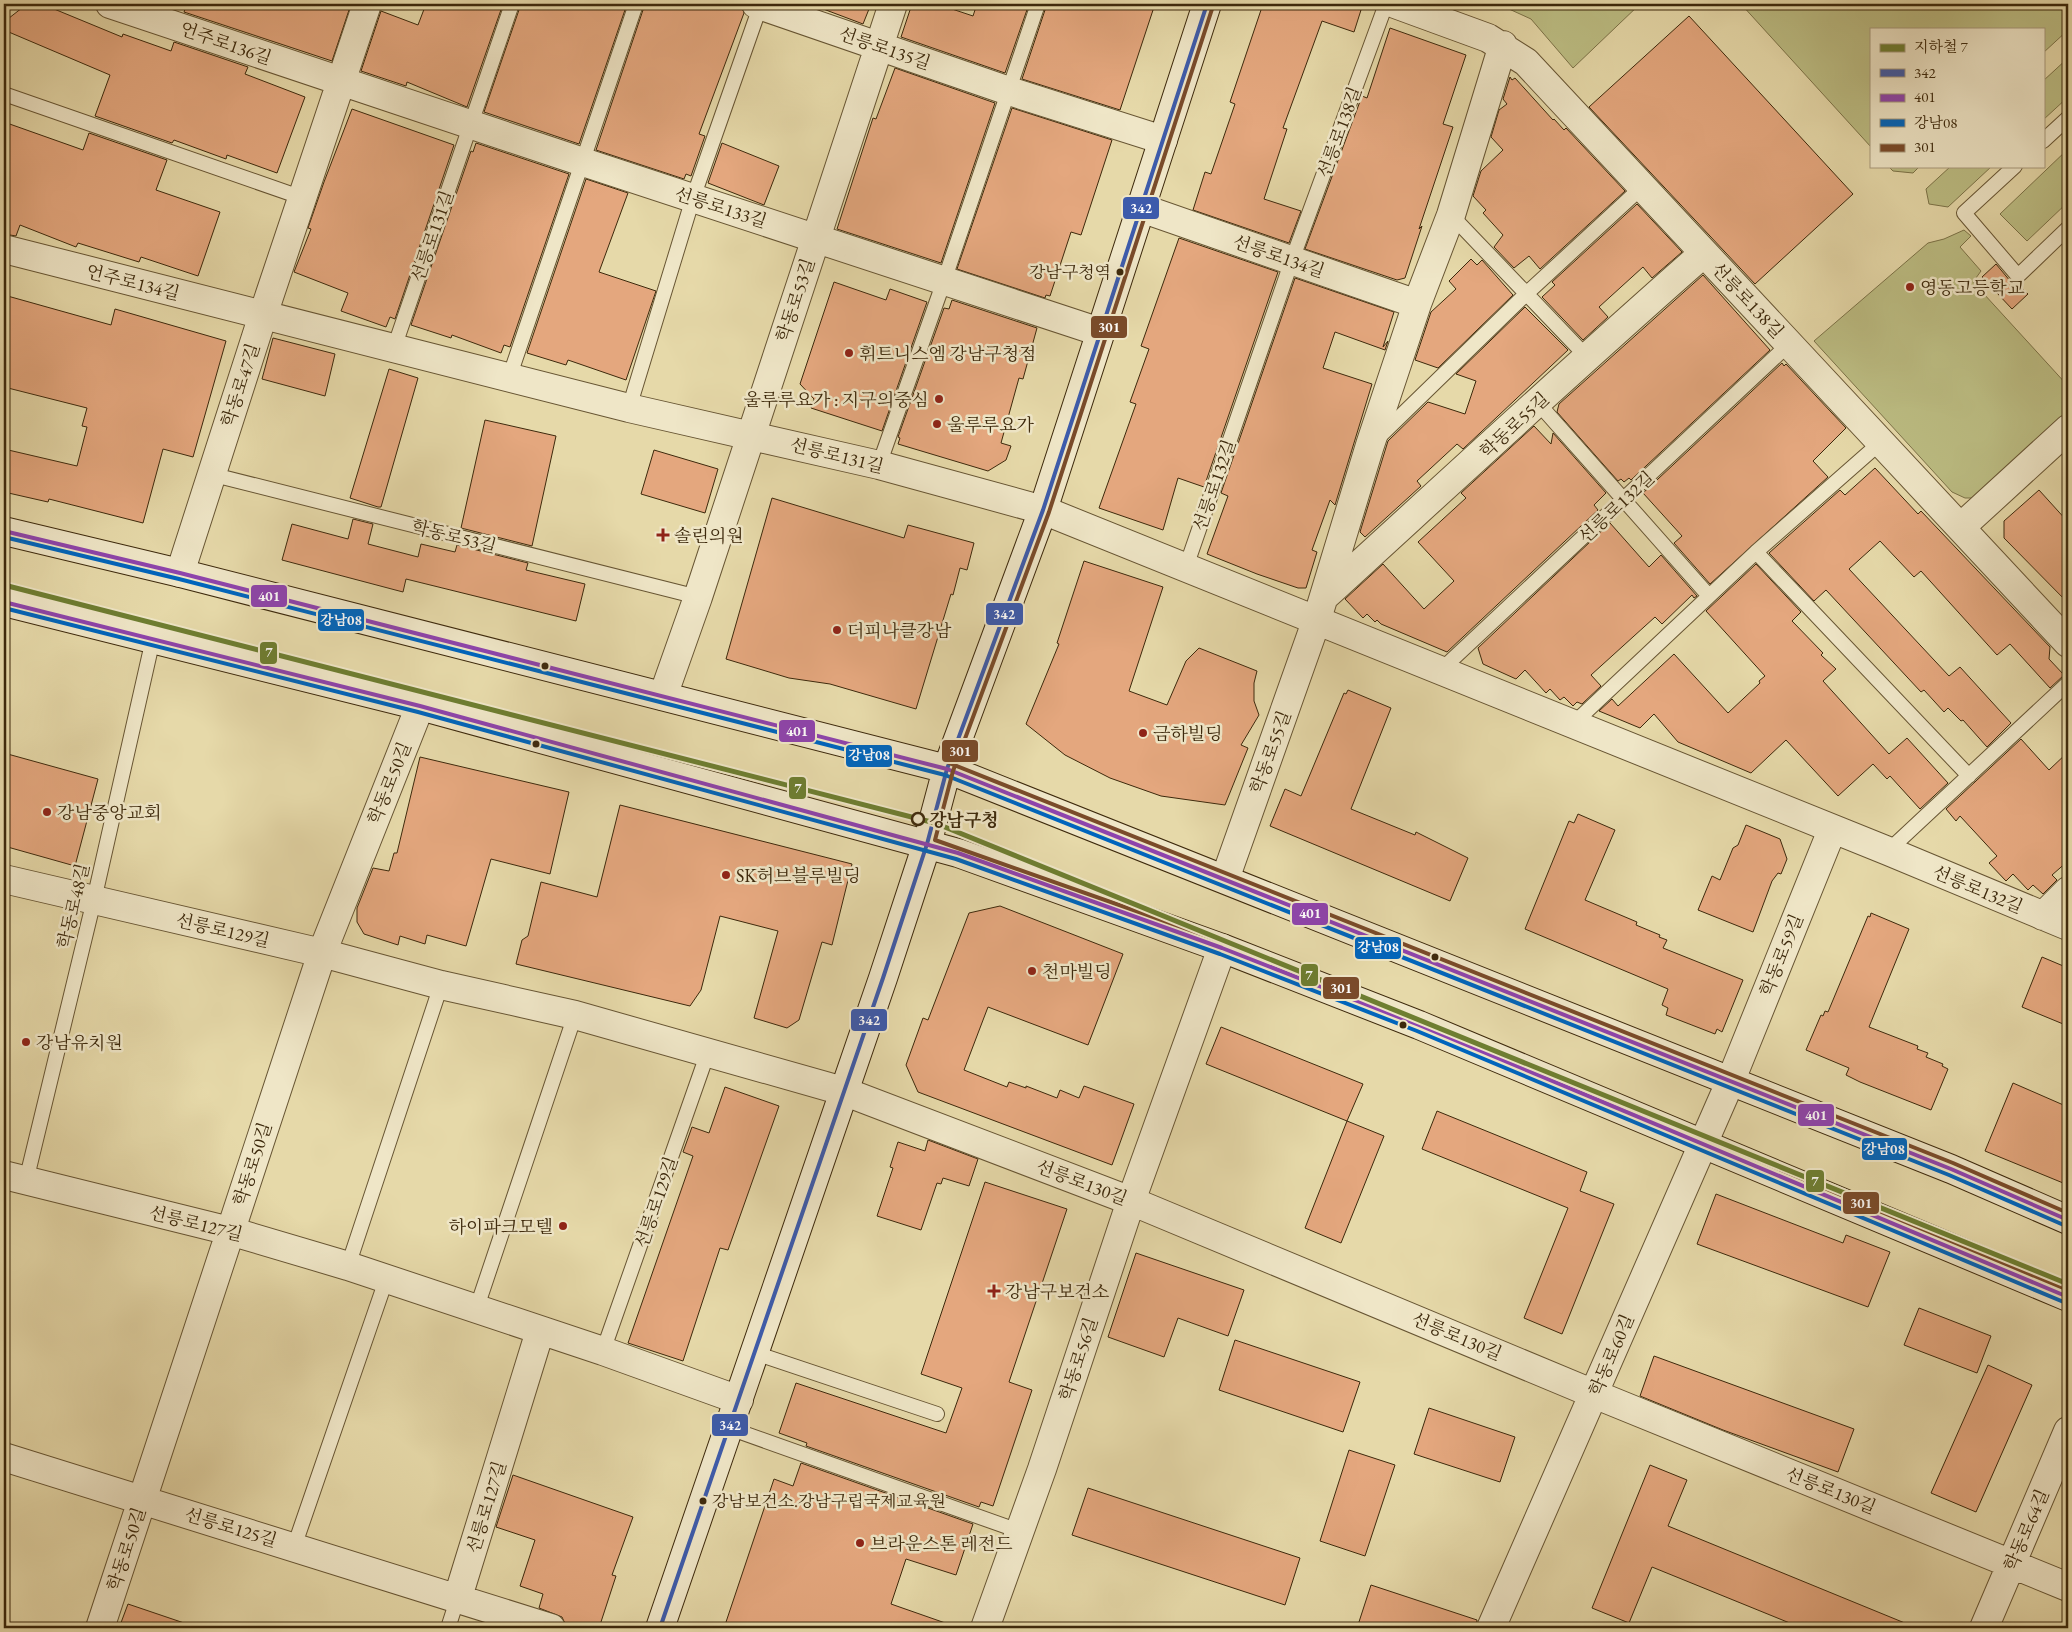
<svg xmlns="http://www.w3.org/2000/svg" width="2072" height="1632" font-family="'EB Garamond','Noto Serif KR',serif">
<style>
.green{fill:#bcbd83;stroke:#7c7348}
.building{fill:#e4a77e;stroke:#3d290c}
.lines{fill:none;stroke-linecap:round;stroke-linejoin:round}
.service-casing{stroke:#675533;stroke-width:16}
.minor-casing{stroke:#675533;stroke-width:30}
.secondary-casing{stroke:#3d290c;stroke-width:30}
.service{stroke:#efe6c7;stroke-width:14}
.minor{stroke:#efe6c7;stroke-width:28}
.secondary{stroke:#efe6c7;stroke-width:28}
.bus-1-casing{stroke:#efe6c7;stroke-width:8}
.bus-2-casing{stroke:#efe6c7;stroke-width:8}
.bus-3-casing{stroke:#efe6c7;stroke-width:8}
.bus-4-casing{stroke:#efe6c7;stroke-width:8}
.bus-1{stroke:#3d5bab;stroke-width:4}
.bus-2{stroke:#8e44ad;stroke-width:4}
.bus-3{stroke:#0065bd;stroke-width:4}
.bus-4{stroke:#7a4b2a;stroke-width:4}
.metro-1-casing{stroke:#efe6c7;stroke-width:9}
.metro-1{stroke:#6e7e31;stroke-width:5}
.bus-dot{fill:#3d290c;stroke:#efe6c7;stroke-width:2}
.poi-dot{fill:#8f2418;stroke:#efe6c7;stroke-width:2}
.stop-dot{fill:#efe6c7;stroke:#3d290c;stroke-width:2.5}
.labels{text-anchor:middle;dominant-baseline:central;stroke-width:5;stroke-linejoin:round;paint-order:stroke}
.bus-label{font-size:17px;fill:#3d290c;stroke:#efe6c7;text-anchor:end}
.street-label{font-size:18px;fill:#3d290c;stroke:#efe6c7}
.poi-label{font-size:18px;fill:#3d290c;stroke:#efe6c7;text-anchor:start}
.stop-label{font-size:18px;font-weight:bold;fill:#3d290c;stroke:#efe6c7;text-anchor:start}
.line-badge{stroke:#efe6c7;stroke-width:2}
.badge-label{font-size:14px;text-anchor:middle;font-weight:bold;fill:#fff}
</style>
<rect width="100%" height="100%" fill="#e6d9a9"/>
<filter id="stains"><feTurbulence type="fractalNoise" baseFrequency=".004" numOctaves="4"/><feColorMatrix values="0 0 0 0 .2 0 0 0 0 .09 0 0 0 0 .02 0 0 0 .5 -.17"/></filter>
<radialGradient id="worn" r=".72"><stop offset=".6" stop-color="#630" stop-opacity="0"/><stop offset="1" stop-color="#630" stop-opacity=".3"/></radialGradient>
<path class="green" d="M1498 4H1640L1573 68 1531 19Z
M1741 4H2068V30L2043 53V29H1871V147Z
M2068 58V97L2043 120V81Z
M2068 149V202L2027 241 2000 214Z
M1888 166H1920L1913 173 1893 171Z
M1951 166H1992L1948 207 1929 204 1926 189Z
M1964 230 1971 236 1960 247 1981 271 1973 282 2068 386V419L1983 498H1965L1952 492 1814 341 1928 243 1944 239Z"/>
<path class="building" d="M27 4H42L122 37 123 34 171 51 174 42 248 67 245 74 305 97 277 173 227 155 226 159 174 140 172 143 95 116 110 75 4 30V22Z
M187 4H351L332 61 184 12Z
M426 4H503L467 107 407 82 406 86 361 71 381 11 418 25Z
M521 4H627L579 144 484 112Z
M645 4H741L744 13 699 134 705 136 691 176 686 174 684 179 596 150Z
M810 4H871L863 24Z
M912 4H937L973 16 977 4H1029L1005 73 901 37Z
M1047 4H1155L1120 110 1022 79Z
M1263 4H1356L1355 8 1361 10 1354 32 1322 21 1283 128 1287 129 1264 199 1301 211 1289 243 1193 210 1205 172 1211 174 1235 104 1230 102Z
M1689 16 1853 194 1755 284 1589 107Z
M1390 28 1466 55 1443 124 1453 127 1419 229 1422 226 1405 278 1397 280 1305 249 1362 96 1367 98Z
M895 68 995 103 941 263 837 229 873 118 876 119Z
M1510 77 1512 80 1515 78 1553 120 1554 119 1564 130 1566 128 1625 191 1540 269 1529 256 1514 268 1494 247 1503 235 1483 213 1486 210 1473 196 1481 171 1503 150 1491 137 1499 110 1507 104 1503 99Z
M1012 108 1112 140 1081 235 1071 232 1050 296 1046 295 1045 298 957 269Z
M352 109 454 145 395 319 390 317 386 327 341 311 348 293 294 272 311 229 308 228 324 182Z
M4 122 83 150 89 133 167 160 156 190 220 212 198 276 141 257 139 262 78 243 76 247 20 225 16 236 4 234Z
M476 143 569 174 510 347 504 345 501 353 452 335 451 338 411 325 471 151 473 152Z
M722 143 779 166 764 205 708 183Z
M586 179 628 193 599 272 656 291 626 380 568 360 566 365 527 353Z
M1637 204 1682 252 1652 278 1643 267 1599 307 1608 317 1583 340 1542 297 1555 285 1552 282Z
M1179 238 1278 272 1204 487 1178 478 1163 530 1099 508 1136 404 1130 402 1149 349 1141 346Z
M1471 259 1477 265 1482 260 1513 295 1438 368 1415 360 1431 312 1456 289 1449 281Z
M1996 264 2011 282 2019 285 2028 294 2012 309 1982 277Z
M1703 275 1770 350 1631 480 1629 478 1624 482 1621 479 1618 481 1557 412 1559 404Z
M1295 278 1394 312 1383 347 1388 341 1385 350 1335 332 1323 368 1372 384 1335 505 1330 500 1312 550 1317 552 1306 588H1298L1257 574 1207 554 1228 496 1221 493Z
M834 282 886 300 890 289 927 302 882 431 811 408 814 399 800 384Z
M4 295 111 325 115 309 226 341 193 457 163 449 143 523 49 499 48 502 4 492V449L77 466 87 427 82 426 87 408 4 387Z
M952 300 1037 328 1023 379 1019 378 1001 443 1011 446 1006 460 988 471 898 444 900 438 898 437 944 308 949 309Z
M1525 307 1568 350 1463 449 1457 444 1417 481 1421 486 1365 537 1360 532 1388 441 1428 402 1465 414 1476 381 1456 374Z
M273 338 335 354 325 396 262 379Z
M1782 363 1784 366 1786 364 1846 428 1813 461 1828 477 1710 584 1674 543 1682 536 1643 493Z
M389 369 418 378 381 507H378L350 498Z
M485 420 556 436 532 546 461 528Z
M1534 426 1551 444 1553 433 1606 493 1594 505 1598 510 1447 652 1381 624 1377 620 1375 622 1367 614 1363 618 1345 599 1383 564 1424 609 1454 581 1418 542 1466 498 1461 493Z
M654 450 718 469 705 513 641 494Z
M1875 468 1918 514 1921 511 2050 647 2049 659 2064 675 2050 688 2010 644 1997 655 1921 571 1914 577 1880 541 1849 569 1949 676 1960 667 2011 723 1987 747 1963 720 1961 721 1948 708 1944 712 1924 690 1921 692 1826 590 1814 601 1769 553 1840 490 1845 495Z
M2039 490 2068 522V603L2004 538V521Z
M772 498 904 538 908 525 974 543 967 570 960 568 953 595 951 594 916 709 830 684 789 678 726 659Z
M353 519 373 524 368 544 418 557 421 544 455 552 457 545 528 563 526 570 585 584 576 621 406 579 403 592 282 560 292 524 348 539Z
M1610 523 1649 567 1661 555 1697 596 1694 598 1692 595 1662 624 1655 617 1591 675 1601 686 1582 704 1577 702 1573 706 1564 697 1560 700 1550 689 1546 693 1525 670 1516 679 1483 664 1478 648Z
M1084 561 1163 587 1129 691 1167 705 1186 661 1199 648 1257 671 1254 683V701L1259 715 1241 745 1248 748 1225 805 1161 796 1110 778 1065 755 1026 724 1059 644 1057 643Z
M1756 564 1801 612 1792 621 1823 653 1821 655 1836 669 1823 681 1889 754 1907 738 1948 783 1920 809 1890 776 1887 779 1873 764 1838 796 1786 740 1751 773 1678 742 1654 714 1640 728 1599 711 1612 699 1618 706 1674 654 1728 713 1760 683 1759 681 1765 676 1706 611Z
M1348 690 1391 708 1351 809 1415 835 1416 832 1468 858 1450 901 1270 826 1285 789 1301 796 1344 693 1346 694Z
M2021 739 2049 770 2068 752V861L2052 875 2057 880 2043 894 2033 885 2028 890 2013 874 2006 881 1989 863 1997 856 1960 816 1956 821 1946 809Z
M4 753 98 779 75 866 4 846Z
M420 757 569 792 550 874 491 859 466 946 427 935 425 944 400 936 398 945 364 934 357 922V908L373 868 389 871 394 853H397Z
M620 805 852 864 832 945 822 942 799 1020 787 1028 754 1018 778 931 720 916 701 990 690 1006 516 964 522 940 528 936 541 882 597 897Z
M1578 814 1615 830 1585 900 1637 922 1636 925 1660 935 1659 937 1667 940 1663 948 1743 980 1722 1032 1717 1029 1715 1034 1666 1015 1668 1008 1662 1005 1668 989 1525 929 1569 821 1574 823Z
M1746 825 1780 839 1787 859 1781 874 1778 873 1772 881 1753 932 1698 910 1712 876 1720 880 1733 848 1738 845Z
M1000 906 1123 954 1088 1045 988 1007 964 1070 1007 1087 1009 1082 1026 1088V1086L1057 1098 1060 1090 1079 1098 1084 1086 1134 1104 1112 1165 918 1092 906 1065 923 1018 928 1020 969 913Z
M1871 913 1909 929 1869 1027 1918 1046 1917 1049 1928 1053 1926 1057 1943 1064 1942 1066 1948 1069 1931 1110 1860 1082 1846 1075 1849 1068 1806 1050 1821 1015 1823 1016 1825 1011 1828 1012 1868 916 1870 917Z
M2042 957 2068 968V1026L2022 1007Z
M1221 1027 1363 1084 1347 1121 1206 1064Z
M2013 1083 2068 1107V1185L1985 1151Z
M725 1087 779 1106 728 1250 720 1248 683 1361 628 1343 693 1156 683 1152 692 1127 709 1133Z
M1437 1111 1587 1172 1580 1191 1614 1204 1562 1334 1524 1318 1568 1208 1422 1149Z
M1347 1121 1384 1136 1341 1243 1305 1228Z
M928 1140 978 1159 969 1186 943 1178 941 1184 937 1183 921 1230 877 1216 893 1168 890 1167 898 1142 925 1151Z
M985 1182 1067 1209 1009 1382 1032 1390 993 1506 981 1502 979 1507 806 1446 807 1443 779 1433 796 1383 946 1433 962 1388 921 1374Z
M1716 1194 1843 1243 1846 1235 1890 1252 1868 1307 1697 1244Z
M1136 1253 1244 1290 1228 1336 1178 1318 1164 1357 1108 1337Z
M1919 1308 1991 1336 1977 1373 1904 1345Z
M1235 1340 1360 1382 1343 1432 1219 1390Z
M1654 1356 1854 1429 1838 1472 1723 1430 1640 1396Z
M1988 1365 2032 1385 1976 1512 1931 1493Z
M1429 1408 1515 1437 1500 1482 1414 1454Z
M1349 1450 1395 1465 1365 1556 1320 1541Z
M801 1463 973 1524 956 1575 906 1559 891 1604 951 1625V1628H724L774 1479 793 1486Z
M1650 1465 1687 1480 1668 1526 1917 1628H1802L1652 1567 1629 1623 1592 1608Z
M513 1475 633 1517 612 1575 616 1576 599 1628 566 1626 562 1617 539 1608 543 1594 520 1586 535 1540 496 1527Z
M1088 1488 1300 1558 1285 1605 1072 1535Z
M1371 1585 1477 1620 1476 1628H1357Z
M128 1604 190 1625 189 1628H119Z"/>
<g class="lines">
<g class="service-casing">
<path id="service" d="M4 94 303 198
M2043 141 2068 118
M2015 166 1964 213 2018 276 2068 228
M1451 215 1586 356
M394 348 512 4
M509 378 636 4
M1538 403 1709 596
M629 408 693 198 761 4
M1378 438 1526 294 1642 187
M879 465 944 281 1038 4
M210 474 698 597
M1756 552 1969 776
M1186 567 1292 260 1386 4
M1441 670 1789 344
M1573 724 1756 552 1881 442
M1888 851 2068 683
M26 1181 94 900 153 639
M348 1266 441 985
M476 1310 575 1015
M603 1351 708 1052
M755 1353 937 1414
M729 1428 1019 1531
M294 1547 386 1280
M448 1628 458 1597"/>
</g>
<g class="minor-casing">
<path id="minor" d="M110 4 583 162 1100 332
M756 4 1009 91 1163 140
M1395 4 1488 38 1526 62 2068 643
M1141 208 1417 304
M4 249 629 408 879 465 1043 510 1888 851 2068 926
M1961 527 2068 429
M180 573 263 315 367 4
M1324 597C1450 482 1575 366 1704 253
M663 696 698 597 893 4
M4 879 322 953 441 985 575 1015 843 1091 1131 1201 1594 1394 2068 1587
M1225 879 1317 619 1370 445 1417 304 1451 215 1503 45
M2043 916 2068 891
M4 1175 230 1231 348 1266 603 1351 739 1400
M4 1457 551 1628
M458 1597 540 1331
M100 1628 322 953 420 706
M985 1628 1042 1469 1131 1201 1222 948
M1491 1628 1731 1080 1832 830
M1984 1628 2068 1431"/>
</g>
<g class="secondary-casing">
<path id="secondary" d="M4 531 180 573 947 769 1951 1169 2068 1220
M4 602 420 706 958 853 1222 948 1419 1025 2068 1297
M660 1628 883 978 927 844 947 769 1043 510 1207 4"/>
</g>
<use href="#service" class="service"/>
<use href="#minor" class="minor"/>
<use href="#secondary" class="secondary"/>
<g class="bus-1-casing">
<path id="bus-1" d="M660 1628 883 978 927 844 947 769 1043 510 1207 4"/>
</g>
<g class="bus-2-casing">
<path id="bus-2" d="M4 531 180 573 947 769 1951 1169 2068 1220
M4 602 420 706 958 853 1222 948 1419 1025 2068 1297"/>
</g>
<g class="bus-3-casing">
<path id="bus-3" d="M4 537 179 579 945 775 1949 1175 2066 1226
M4 608 418 712 956 859 1220 954 1417 1031 2066 1303"/>
</g>
<g class="bus-4-casing">
<path id="bus-4" d="M1213 6 1049 512 953 771 935 840 1224 942 1421 1019 2068 1290
M949 763 1953 1163 2068 1213"/>
</g>
<use href="#bus-1" class="bus-1"/>
<use href="#bus-2" class="bus-2"/>
<use href="#bus-3" class="bus-3"/>
<use href="#bus-4" class="bus-4"/>
<g class="metro-1-casing">
<path id="metro-1" d="M4 585 935 823 2068 1284"/>
</g>
<use href="#metro-1" class="metro-1"/>
</g>
<g class="bus-dot">
<circle cx="1120" cy="272" r="4.5"/>
<circle cx="545" cy="666" r="4.5"/>
<circle cx="536" cy="744" r="4.5"/>
<circle cx="1435" cy="957" r="4.5"/>
<circle cx="1403" cy="1025" r="4.5"/>
<circle cx="703" cy="1501" r="4.5"/>
</g>
<g class="poi-dot">
<circle cx="1910" cy="287" r="5"/>
<circle cx="849" cy="353" r="5"/>
<circle cx="939" cy="399" r="5"/>
<circle cx="937" cy="424" r="5"/>
<path d="M660.5 527.5h5v5h5v5h-5v5h-5v-5h-5v-5h5z"/>
<circle cx="837" cy="630" r="5"/>
<circle cx="1143" cy="733" r="5"/>
<circle cx="47" cy="812" r="5"/>
<circle cx="726" cy="875" r="5"/>
<circle cx="1032" cy="971" r="5"/>
<circle cx="26" cy="1042" r="5"/>
<circle cx="563" cy="1226" r="5"/>
<path d="M991.5 1283.5h5v5h5v5h-5v5h-5v-5h-5v-5h5z"/>
<circle cx="860" cy="1543" r="5"/>
</g>
<circle class="stop-dot" cx="918" cy="819" r="6"/>
<g class="labels">
<g class="bus-label">
<text x="1111" y="272">강남구청역</text>
<text x="712" y="1501" text-anchor="start">강남보건소.강남구립국제교육원</text>
</g>
<g class="street-label">
<text transform="translate(226 43) rotate(19)">언주로136길</text>
<text transform="translate(885 48) rotate(19)">선릉로135길</text>
<text transform="translate(1339 132) rotate(-70)">선릉로138길</text>
<text transform="translate(721 207) rotate(18)">선릉로133길</text>
<text transform="translate(432 236) rotate(-71)">선릉로131길</text>
<text transform="translate(1279 256) rotate(19)">선릉로134길</text>
<text transform="translate(133 282) rotate(14)">언주로134길</text>
<text transform="translate(795 300) rotate(-72)">학동로53길</text>
<text transform="translate(1748 300) rotate(47)">선릉로138길</text>
<text transform="translate(240 385) rotate(-72)">학동로47길</text>
<text transform="translate(1514 425) rotate(-43)">학동로55길</text>
<text transform="translate(837 455) rotate(14)">선릉로131길</text>
<text transform="translate(1214 485) rotate(-71)">선릉로132길</text>
<text transform="translate(1616 507) rotate(-43)">선릉로132길</text>
<text transform="translate(454 536) rotate(14)">학동로53길</text>
<text transform="translate(1270 752) rotate(-70)">학동로55길</text>
<text transform="translate(389 783) rotate(-68)">학동로50길</text>
<text transform="translate(1978 889) rotate(23)">선릉로132길</text>
<text transform="translate(73 906) rotate(-77)">학동로48길</text>
<text transform="translate(223 930) rotate(13)">선릉로129길</text>
<text transform="translate(1781 955) rotate(-68)">학동로59길</text>
<text transform="translate(252 1164) rotate(-72)">학동로50길</text>
<text transform="translate(1082 1182) rotate(21)">선릉로130길</text>
<text transform="translate(656 1202) rotate(-71)">선릉로129길</text>
<text transform="translate(196 1223) rotate(14)">선릉로127길</text>
<text transform="translate(1457 1336) rotate(23)">선릉로130길</text>
<text transform="translate(1611 1355) rotate(-67)">학동로60길</text>
<text transform="translate(1078 1359) rotate(-72)">학동로56길</text>
<text transform="translate(1831 1490) rotate(22)">선릉로130길</text>
<text transform="translate(486 1507) rotate(-73)">선릉로127길</text>
<text transform="translate(231 1527) rotate(17)">선릉로125길</text>
<text transform="translate(2026 1530) rotate(-67)">학동로64길</text>
<text transform="translate(126 1549) rotate(-72)">학동로50길</text>
</g>
<g class="poi-label">
<text x="1920" y="287">영동고등학교</text>
<text x="859" y="353">휘트니스엠 강남구청점</text>
<text x="929" y="399" text-anchor="end">울루루요가 : 지구의중심</text>
<text x="947" y="424">울루루요가</text>
<text x="674" y="535">솔린의원</text>
<text x="847" y="630">더피나클강남</text>
<text x="1153" y="733">금하빌딩</text>
<text x="57" y="812">강남중앙교회</text>
<text x="736" y="875">SK허브블루빌딩</text>
<text x="1042" y="971">천마빌딩</text>
<text x="36" y="1042">강남유치원</text>
<text x="553" y="1226" text-anchor="end">하이파크모텔</text>
<text x="1005" y="1291">강남구보건소</text>
<text x="870" y="1543">브라운스톤 레전드</text>
</g>
<g class="stop-label">
<text x="929" y="819">강남구청</text>
</g>
</g>
<g class="line-badge">
<rect x="1122" y="196" width="38" height="24" rx="5" fill="#3d5bab"/>
<rect x="1090" y="315" width="38" height="24" rx="5" fill="#7a4b2a"/>
<rect x="250" y="584" width="38" height="24" rx="5" fill="#8e44ad"/>
<rect x="985" y="602" width="39" height="24" rx="5" fill="#3d5bab"/>
<rect x="317" y="608" width="48" height="24" rx="5" fill="#0065bd"/>
<rect x="259" y="641" width="19" height="24" rx="5" fill="#6e7e31"/>
<rect x="778" y="719" width="38" height="24" rx="5" fill="#8e44ad"/>
<rect x="941" y="739" width="38" height="24" rx="5" fill="#7a4b2a"/>
<rect x="845" y="744" width="48" height="24" rx="5" fill="#0065bd"/>
<rect x="788" y="776" width="19" height="24" rx="5" fill="#6e7e31"/>
<rect x="1291" y="902" width="38" height="24" rx="5" fill="#8e44ad"/>
<rect x="1354" y="936" width="48" height="24" rx="5" fill="#0065bd"/>
<rect x="1300" y="963" width="19" height="24" rx="5" fill="#6e7e31"/>
<rect x="1322" y="976" width="38" height="24" rx="5" fill="#7a4b2a"/>
<rect x="850" y="1008" width="38" height="24" rx="5" fill="#3d5bab"/>
<rect x="1797" y="1103" width="38" height="24" rx="5" fill="#8e44ad"/>
<rect x="1861" y="1137" width="47" height="24" rx="5" fill="#0065bd"/>
<rect x="1805" y="1169" width="20" height="24" rx="5" fill="#6e7e31"/>
<rect x="1842" y="1191" width="38" height="24" rx="5" fill="#7a4b2a"/>
<rect x="711" y="1413" width="38" height="24" rx="5" fill="#3d5bab"/>
</g>
<g class="badge-label">
<text x="1141" y="213">342</text>
<text x="1109" y="332">301</text>
<text x="269" y="601">401</text>
<text x="1004" y="619">342</text>
<text x="341" y="625">강남08</text>
<text x="269" y="657">7</text>
<text x="797" y="736">401</text>
<text x="960" y="756">301</text>
<text x="869" y="760">강남08</text>
<text x="798" y="793">7</text>
<text x="1310" y="918">401</text>
<text x="1378" y="952">강남08</text>
<text x="1309" y="980">7</text>
<text x="1341" y="993">301</text>
<text x="869" y="1025">342</text>
<text x="1816" y="1120">401</text>
<text x="1884" y="1154">강남08</text>
<text x="1815" y="1186">7</text>
<text x="1861" y="1208">301</text>
<text x="730" y="1430">342</text>
</g>
<rect width="2072" height="1632" fill="none" stroke="#e6d9a9" stroke-width="20"/>
<rect x="5" y="5" width="2062" height="1622" fill="none" stroke="#3d290c" stroke-width="2.5"/>
<rect x="10" y="10" width="2052" height="1612" fill="none" stroke="#3d290c"/>
<rect x="1870" y="28" width="175" height="140" fill="#efe6c7" stroke="#a89a7c"/>
<rect x="1880" y="44" width="25" height="8" fill="#6e7e31" stroke="#a89a7c"/>
<text x="1914" y="52" font-size="15" fill="#3d290c">지하철 7</text>
<rect x="1880" y="69" width="25" height="8" fill="#3d5bab" stroke="#a89a7c"/>
<text x="1914" y="78" font-size="15" fill="#3d290c">342</text>
<rect x="1880" y="94" width="25" height="8" fill="#8e44ad" stroke="#a89a7c"/>
<text x="1914" y="102" font-size="15" fill="#3d290c">401</text>
<rect x="1880" y="119" width="25" height="8" fill="#0065bd" stroke="#a89a7c"/>
<text x="1914" y="128" font-size="15" fill="#3d290c">강남08</text>
<rect x="1880" y="144" width="25" height="8" fill="#7a4b2a" stroke="#a89a7c"/>
<text x="1914" y="152" font-size="15" fill="#3d290c">301</text>
<rect width="100%" height="100%" filter="url(#stains)"/>
<rect width="100%" height="100%" fill="url(#worn)"/>
</svg>
